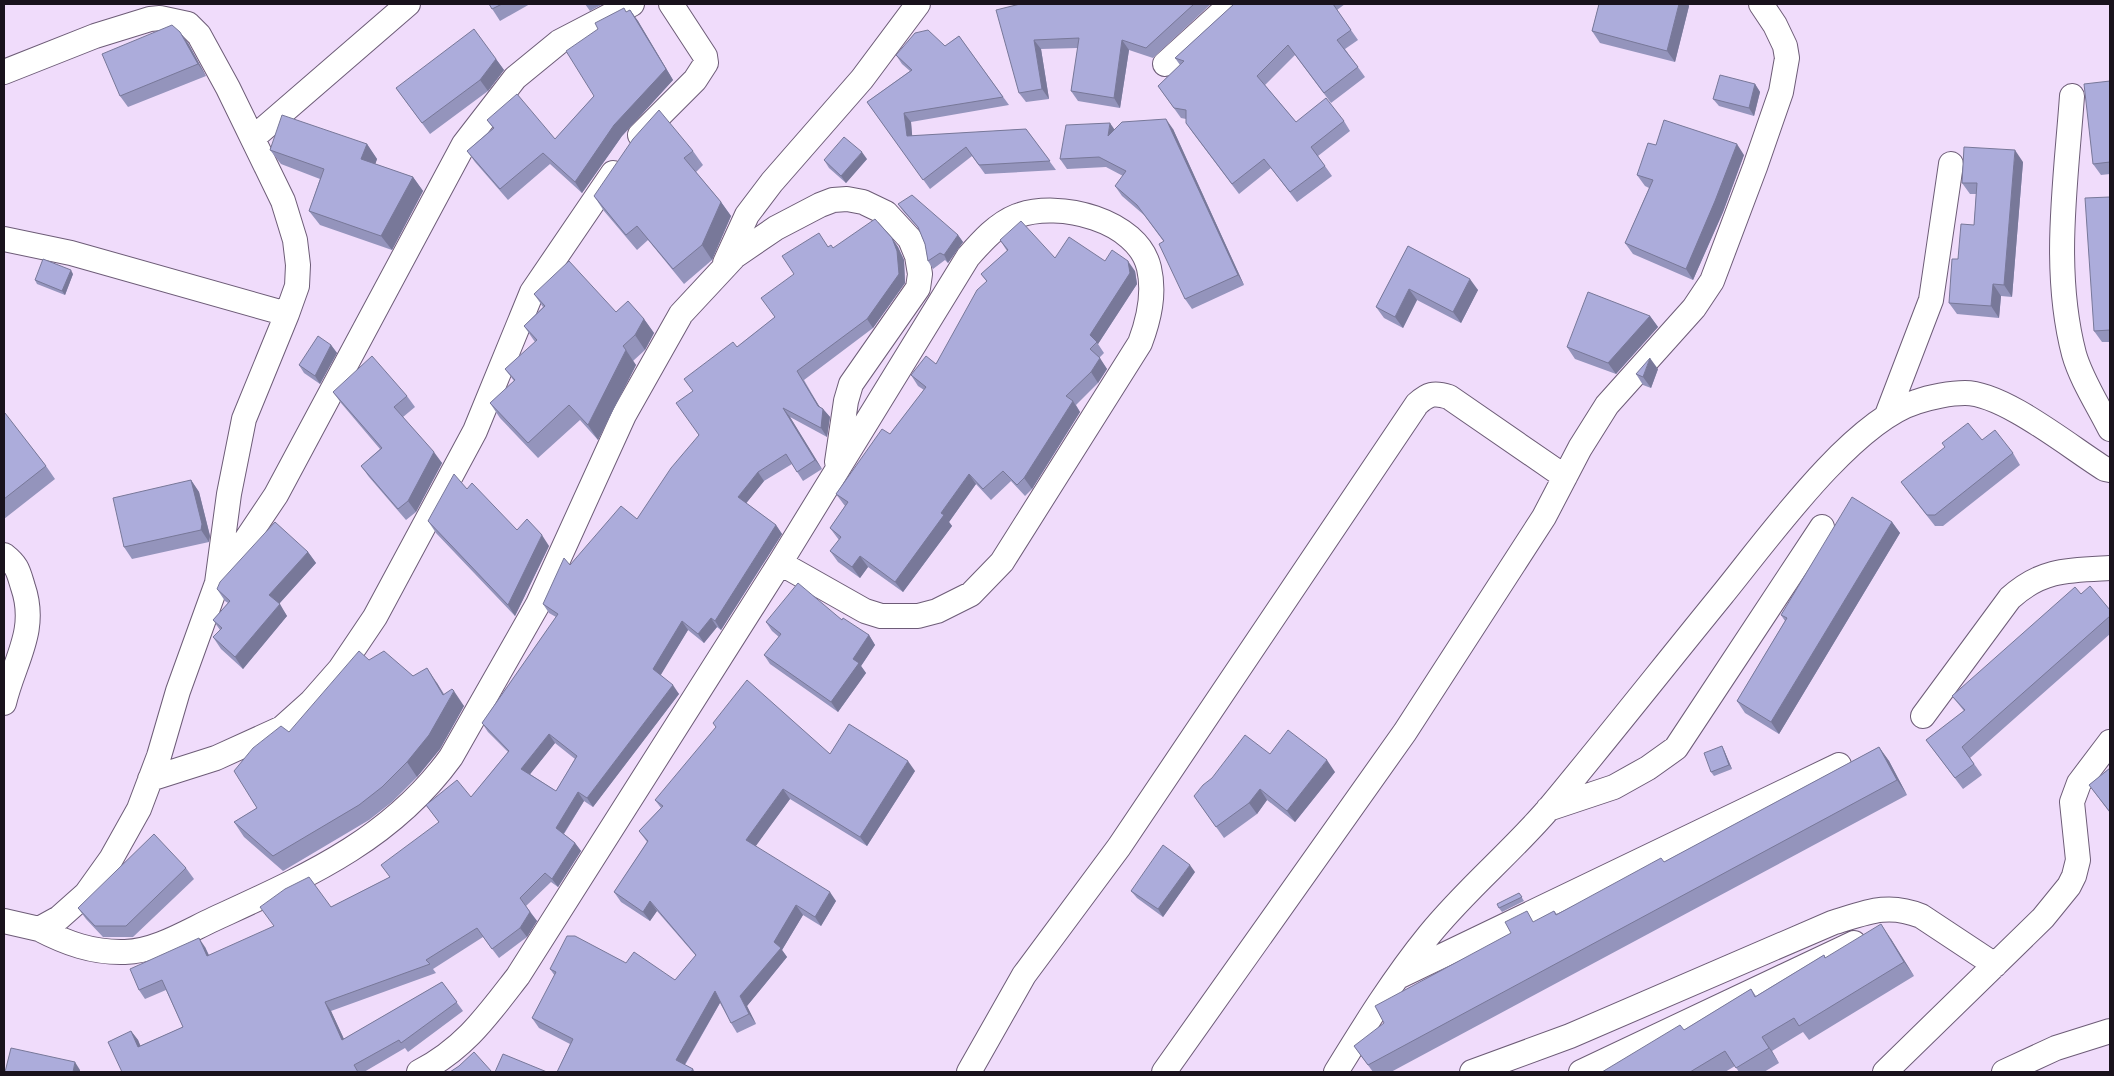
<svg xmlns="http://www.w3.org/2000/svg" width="2114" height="1076" font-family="'PT Sans Narrow',sans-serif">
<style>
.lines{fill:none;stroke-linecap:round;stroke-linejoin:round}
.minor-casing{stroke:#6d5c77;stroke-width:26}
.minor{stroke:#fff;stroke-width:24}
.wall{fill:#9494bc;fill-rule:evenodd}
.shaded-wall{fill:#787899}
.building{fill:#acacdb;stroke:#787899;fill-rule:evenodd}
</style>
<rect width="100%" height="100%" fill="#f0dcfb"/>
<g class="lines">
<g class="minor-casing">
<path id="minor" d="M1165 64 1231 4
M4 72 95 36 150 19 160 18 188 24 199 35 228 88 283 201 295 240 298 265 297 286 287 314 244 419 229 494 217 583 178 691 159 756 139 809 111 859 86 894 59 918 39 929 4 921
M2072 96C2066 181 2052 270 2074 354 2081 379 2098 405 2110 429
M640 135 695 80 706 63 705 56 671 4
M253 138 408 4
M4 239 71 253 287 314
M725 263 747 215 772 182 862 79 918 4
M1887 415 1931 300 1951 164
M4 555C18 566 18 571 23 587 38 631 14 661 4 703
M219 580 276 495 464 144 515 78 559 42 632 4
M1923 716 2010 598C2042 569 2069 570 2110 568
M150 779 216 758 282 728 311 702 340 669 375 617 475 431 532 292 613 173
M1548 809 1614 787 1648 768 1676 748 1822 527
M39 929C66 943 93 953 125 952 156 951 186 932 214 919 305 877 390 841 451 757L538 604 624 415 681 314 735 256 776 228 820 205 833 200 847 199 863 202 886 213 910 239 917 256 920 274 918 288 851 384 846 401 837 462
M1400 976 1839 765
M419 1072C465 1048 487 1016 518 976L780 563 968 257C982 241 997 224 1017 216 1059 200 1138 220 1149 268 1155 294 1149 319 1140 343L1002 562 971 594 937 611 918 616H881L865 611 780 563
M969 1072 1024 975 1119 847 1417 404C1428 394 1434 392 1449 397L1565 477
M1164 1072 1405 732 1544 517 1580 448 1607 405 1694 308 1712 281 1755 167 1781 92 1787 58 1785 46 1775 25 1761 4
M1336 1072C1365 1025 1394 978 1429 935 1466 889 1513 851 1551 806 1609 736 1665 665 1722 595 1766 541 1851 422 1916 402 1930 397 1951 393 1965 393 2004 393 2071 448 2105 469L2110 470
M1472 1072 1570 1036 1832 923C1865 913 1887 902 1921 916L1995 965
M1581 1072 1854 943
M1885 1072 2043 918 2069 886 2074 876 2078 860 2072 802 2079 783 2110 742
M2004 1072 2056 1048 2110 1031"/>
</g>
<use href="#minor" class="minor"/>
</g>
<path class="wall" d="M489 4H530L500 21Z
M585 4H603L590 11Z
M1020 4H1211L1153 58 1129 50 1120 108 1078 101 1071 91 1078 48 1041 49 1049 99 1026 102 1019 93Z
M1234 4H1345L1337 10 1358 40 1345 49 1365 77 1331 103 1295 55 1265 85 1296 122 1344 121 1350 131 1318 156 1332 176 1297 202 1271 168 1239 194 1193 133 1186 123V119L1181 118 1158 86 1180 65 1175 58Z
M1599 4H1688L1689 6 1675 62 1600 43 1592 31Z
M630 10 638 21 673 80 622 136 582 193 550 164 508 200 475 162 467 151 493 128 487 120 555 139 594 96 626 12Z
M959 36 1009 105 911 122 912 136 1026 129 1056 170 985 174 972 156 930 189 867 102 910 71 902 64 896 55 945 46Z
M188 43 206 76 128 107 120 96Z
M496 59 504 70 488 91 430 134 396 88Z
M2110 81V174L2101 175 2093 164Z
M1755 84 1760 92 1754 116 1719 106 1713 99Z
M1114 129H1173L1244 285 1192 309 1185 299 1164 242 1144 215 1122 196 1115 186 1123 176 1106 167 1067 169 1060 159Z
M367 144 377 159 375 164 413 177 423 191 392 250 320 225 309 211 320 179 281 164 270 150Z
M1656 145 1744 155 1723 212 1693 280 1633 254 1625 243 1649 188 1645 186 1637 175Z
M693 151 703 165 696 172 721 202 731 216 712 260 684 284 648 240 637 250 604 211 594 196Z
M867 159 846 183 829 168 824 160Z
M2023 162 2012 297 2001 296 1999 318 1957 314 1949 303 1958 259 1974 225 1976 194H1970L1962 183Z
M2110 197V342H2102L2094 331Z
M898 204 958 235 963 242 948 263 945 260 933 269 928 261 925 244 919 229 903 211Z
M892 238 898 247 904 260 905 283 873 328 804 380 819 406 823 409 830 417 827 437 790 417 822 469 803 481 792 464 764 481 746 503 776 525 782 534 721 630 717 627 704 643 688 630 660 675 679 694 593 807 584 801 564 834 575 843 581 851 558 887 551 882 526 906 537 921 527 937 499 958 483 937 433 969 436 973 331 1011 344 1039 442 982 463 1011 408 1052 405 1048 364 1072H122L131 1031 138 1040 140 1046 183 1027 166 990 145 999 139 990 205 947 209 955 331 907 390 877 439 822 426 805 471 797 508 752 488 732 482 723 556 617 549 613 543 604 570 565 637 519 699 436 693 391 737 347 774 318 794 274 828 246 833 248ZM555 743 575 759 556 791 530 774Z
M1000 240 1055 258 1105 261 1135 271 1137 284 1098 344 1104 353 1099 358 1107 369 1098 383 1076 405 1080 412 1032 489 1025 496 1011 481 991 500 976 484 949 522 952 526 903 592 868 567 860 578 838 562 830 551 839 540 830 528 845 506 836 494 890 434 924 390 918 386 911 375 936 364 987 282 981 274 1007 251Z
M1408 246 1478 290 1461 323 1417 300 1403 328 1384 318 1376 307Z
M73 274 65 295 37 284 35 280Z
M534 294 644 319 654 333 645 350 633 361 636 365 598 440 580 420 538 458 500 418 490 403 514 381 505 369 535 342 524 326 543 307Z
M1650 316 1658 327 1616 374 1575 359 1567 347Z
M331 345 337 353 320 384 304 373 299 365Z
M1658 369 1651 388 1643 385 1636 374Z
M333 392 407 396 415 407 403 417 442 463 416 512 406 520 369 477 361 466 380 449 341 403Z
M4 413 46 466 55 479 4 519Z
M1982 440 2013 453 2020 465 1943 526H1935L1909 493 1901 482Z
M191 480 199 492 210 536 209 542 132 559 124 547Z
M467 489 517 530 549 546 515 616 436 533 428 521Z
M1892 522 1900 533 1779 734 1745 713 1737 701 1785 621 1781 615Z
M308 552 316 563 279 604 287 616 243 669 221 649 213 637 220 630 213 620 228 603 225 601 217 589Z
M2081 594 2110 610V634L1970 758 1982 775 1963 789 1926 740 1964 711 1952 696Z
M842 620 869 635 875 645 861 666 866 673 838 712 770 664 764 655 779 637 772 631 766 622Z
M369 660 413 676 437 683 444 694 464 706 440 749 417 777 392 802 369 820 283 871 244 837 234 822 257 808 289 732Z
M1879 747 1889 761 1907 795 1391 1072H1373L1354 1046 1554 911 1557 914 1664 862Z
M1724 750 1732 769 1714 776 1711 772Z
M830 754 915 771 867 846 790 799 755 846 836 901 821 926 803 915 782 950 787 957 747 1006 756 1024 737 1033 731 1023 720 1003 685 1065 693 1069 695 1072H557L570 1044 539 1028 532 1018 555 976 550 969 626 963 675 980 696 956 657 911 650 921 621 902 614 892 647 842 639 831 661 808 655 800Z
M1270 754 1335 772 1295 822 1267 800 1257 814 1224 838 1194 796Z
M2110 768V813L2089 785Z
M186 868 194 879 133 937H103L86 919 78 908Z
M1195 872 1163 917 1137 898 1131 891Z
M1519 893 1524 901 1502 912 1499 908Z
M1891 939 1914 976 1809 1040 1803 1032 1772 1051 1779 1063 1764 1072H1739L1735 1066 1725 1072H1602L1684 1030 1751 989 1756 996 1824 955 1826 958Z"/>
<path class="shaded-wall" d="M1679 4H1688L1689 6 1675 62 1667 51Z
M630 10 638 21 673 80 622 136 582 193 575 182Z
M180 32 188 43 206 76 198 64Z
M1034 40 1041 49 1049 99 1042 89Z
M1122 40 1129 50 1120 108 1114 98Z
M496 59 504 70 488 91 480 80Z
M1755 84 1760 92 1754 116 1749 108Z
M904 113 911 122 913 145 907 136Z
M1166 119 1173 129 1244 285 1238 275Z
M1110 123 1117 133 1108 136Z
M367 144 377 159 372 174 361 159Z
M1737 144 1744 155 1723 212 1693 280 1686 269Z
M2015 150 2023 162 2012 297 2004 285Z
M862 152 867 159 846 183 841 176Z
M413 177 423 191 392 250 381 236Z
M721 202 731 216 712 260 702 245Z
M958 235 963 242 948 263 944 255Z
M892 238 898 247 904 260 905 283 873 328 867 319Z
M1128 261 1135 271 1137 284 1098 344 1090 335Z
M71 270 73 274 65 295 62 291Z
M1470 279 1478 290 1461 323 1453 312Z
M1993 284 2001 296 1999 318 1991 306Z
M1409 289 1417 300 1403 328 1395 317Z
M1650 316 1658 327 1616 374 1608 363Z
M644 319 654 333 645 350 635 335Z
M331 345 337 353 320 384 315 376Z
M626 350 636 365 598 440 588 425Z
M1100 358 1107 369 1098 383 1091 372Z
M1650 358 1658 369 1651 388 1643 377Z
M797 371 823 412V409L830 417 827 437 821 428 818 406Z
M1073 401 1080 412 1032 489 1024 478Z
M783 408 790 417 822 469 815 460Z
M434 452 442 463 416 512 408 501Z
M758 472 764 481 744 506 738 497Z
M969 474 976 484 949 522 952 526 903 592 895 582 941 513Z
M191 480 199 492 210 536 209 542 201 530Z
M1892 522 1900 533 1779 734 1771 722Z
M776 525 782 534 721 630 715 621Z
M542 535 549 546 515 616 508 605Z
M308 552 316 563 277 606 269 595Z
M860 556 868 567 860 578 852 567Z
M280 604 287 616 243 669 235 657Z
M711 618 717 627 704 643 698 634Z
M682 621 688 630 659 678 653 669Z
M869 635 875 645 861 666 866 673 838 712 831 702 853 659Z
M427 668 437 683 448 702 454 691 464 706 440 749 417 777 407 762 443 695Z
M673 685 679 694 593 807 587 798Z
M549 734 555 743 527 778 521 769Z
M1722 746 1724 750 1732 769 1729 765Z
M1879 747 1889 761 1907 795 1897 780Z
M1327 760 1335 772 1295 822 1287 811Z
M908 761 915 771 867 846 860 837Z
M783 789 790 799 753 850 746 840Z
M1260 789 1267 800 1257 814 1249 803Z
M578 792 584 801 562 836 556 828Z
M575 843 581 851 558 887 552 879Z
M1190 865 1195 872 1163 917 1158 909Z
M830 892 836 901 821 926 815 917Z
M650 901 657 911 650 921 643 912Z
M796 905 803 915 782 950 787 957 747 1006 756 1024 749 1014 740 996Z
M530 912 537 921 527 937 520 928Z
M1881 924 1891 939 1914 976 1904 962Z
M199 938 205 947 213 965 207 956Z
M715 991 721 1001 682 1069 676 1060Z
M325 1002 331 1011 348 1048 342 1040Z
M131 1031 138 1040 145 1056 138 1047Z
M1762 1037 1772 1051 1779 1063 1769 1048Z
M75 1062 80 1070V1072H73Z"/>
<path class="building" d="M489 4H502L492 9Z
M1020 4H1194L1146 48 1122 40 1114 98 1071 91 1079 38 1034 40 1042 89 1019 93 996 10Z
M1234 4H1333L1351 30 1337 40 1358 67 1324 93 1288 45 1257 76 1296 122 1326 98 1344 121 1311 147 1325 166 1290 192 1264 159 1232 184 1186 123V110L1174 108 1158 86 1184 61 1175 58Z
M1599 4H1679L1667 51 1592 31Z
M624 8 626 12 630 10 666 69 614 125 575 182 543 153 500 189 467 151 494 128 487 120 517 94 555 139 594 96 566 51 598 29 595 23Z
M172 25 180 32 198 64 120 96 102 54Z
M474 29 496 59 480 80 422 123 396 88Z
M928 30 945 46 959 36 1003 97 904 113 907 136 1026 129 1050 161 979 165 966 147 923 180 867 102 912 70 896 55 915 33Z
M1720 75 1755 84 1749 108 1713 99Z
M2110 81V162L2093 164 2084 84Z
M659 110 693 151 684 158 721 202 702 245 673 269 637 226 626 235 594 196 633 139Z
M282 115 367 144 361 159 413 177 381 236 309 211 324 169 270 150Z
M1166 119 1238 275 1185 299 1159 244 1164 241 1137 205 1115 186 1126 171 1099 157 1060 159 1066 125 1110 123 1108 136 1122 122Z
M1664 120 1737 144 1715 201 1686 269 1625 243 1653 180 1637 175 1648 143 1656 145Z
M844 137 862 152 841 176 824 160Z
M1964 147 2015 150 2004 285 1993 284 1991 306 1949 303 1952 259H1958L1961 224 1974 225 1977 183H1962Z
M912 195 958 235 944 255 940 253 928 261 925 244 918 227 898 204Z
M2110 197V330L2094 331 2085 198Z
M875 219 892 238 897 251 899 274 867 319 797 371 818 406 823 409 821 428 783 408 815 460 797 472 786 454 758 472 738 497 776 525 715 621 711 618 698 634 682 621 653 669 673 685 587 798 578 792 556 828 575 843 552 879 545 873 520 898 530 912 520 928 492 949 477 928 426 960 430 964 325 1002 342 1040 442 982 457 1002 401 1043 399 1040 354 1065 358 1072H122L108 1042 131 1031 138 1047 183 1027 162 980 139 990 130 969 199 938 207 956 274 926 260 907 285 889 309 877 331 907 390 877 381 865 439 822 426 805 457 780 471 797 509 751 482 723 558 614 543 604 564 558 570 565 621 506 637 519 671 468 699 435 676 403 693 391 684 379 733 342 737 347 775 317 761 298 794 274 782 256 819 233 828 247 831 245 833 248ZM549 734 577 756 556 791 521 769Z
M1021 221 1055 258 1069 237 1105 261 1112 250 1128 261 1130 273 1090 335 1097 342 1090 349 1100 358 1091 372 1066 396 1073 401 1024 478 1017 485 1003 471 983 489 969 474 941 513 944 515 895 582 860 556 852 567 830 551 841 537 830 528 848 502 836 494 882 429 890 434 926 387 911 375 926 356 936 364 977 290 987 281 981 274 1008 250 1000 240Z
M1408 246 1470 279 1453 312 1409 289 1395 317 1376 307Z
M43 259 71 270 62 291 35 280Z
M569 261 616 312 628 301 644 319 635 335 623 346 626 350 588 425 569 405 528 443 490 403 515 380 505 369 537 340 524 326 545 306 534 294Z
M1588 292 1650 316 1608 363 1567 347Z
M318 336 331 345 315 376 299 365Z
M372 356 407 396 394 407 434 452 408 501 398 509 361 466 382 448 333 392Z
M1650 358 1643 377 1636 374Z
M4 413H5L46 466 4 499Z
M1968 423 1982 440 1995 430 2013 453 1935 515H1927L1901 482 1945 447 1942 443Z
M454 474 467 489 472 483 517 530 527 519 542 535 508 605 428 521Z
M191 480 202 524 201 530 124 547 113 498Z
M1852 497 1892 522 1771 722 1737 701 1787 618 1781 615Z
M275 522 308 552 269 595 280 604 235 657 213 637 222 628 213 620 230 601 217 589 220 582Z
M798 583 842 620 843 618 869 635 853 659 859 663 831 702 764 655 781 634 766 622Z
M2090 586 2110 610V616L1962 747 1974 764 1955 778 1926 740 1965 710 1952 696 2075 587 2081 594Z
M359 651 369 660 384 651 413 676 427 668 443 695 452 689 454 691 429 735 407 762 382 787 359 805 273 856 234 822 257 808 234 771 253 748 281 726 289 732Z
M747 680 830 754 849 724 908 761 860 837 783 789 746 840 830 892 815 917 796 905 774 942 781 948 740 996 749 1014 731 1023 715 991 676 1060 693 1069 691 1072H557L573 1039 532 1018 556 972 550 969 567 936H575L626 963 634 952 675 980 696 955 650 901 643 912 614 892 648 841 639 831 663 806 655 800 716 727 713 723Z
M1288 730 1327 760 1287 811 1260 789 1249 803 1216 827 1194 796 1203 785 1212 778 1245 735 1270 754Z
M1722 746 1729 765 1711 772 1704 753Z
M1879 747 1897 780 1368 1065 1354 1046 1384 1023 1375 1006 1511 933 1505 922 1527 911 1533 922 1554 911 1556 915 1661 858 1664 862Z
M2110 768V812L2089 785Z
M154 834 186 868 126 926H95L78 908Z
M1163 845 1190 865 1158 909 1131 891Z
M1519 893 1522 897 1499 908 1497 904Z
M1881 924 1904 962 1799 1026 1794 1018 1762 1037 1769 1048 1736 1068 1725 1051 1690 1072H1602L1680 1025 1684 1030 1751 989 1755 997 1824 955 1825 958Z
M11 1048 75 1062 73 1072H5Z
M474 1052 492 1072H450L459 1066Z
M503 1054 547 1072H495Z"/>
<rect width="2114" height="1076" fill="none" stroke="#19121c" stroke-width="10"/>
</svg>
